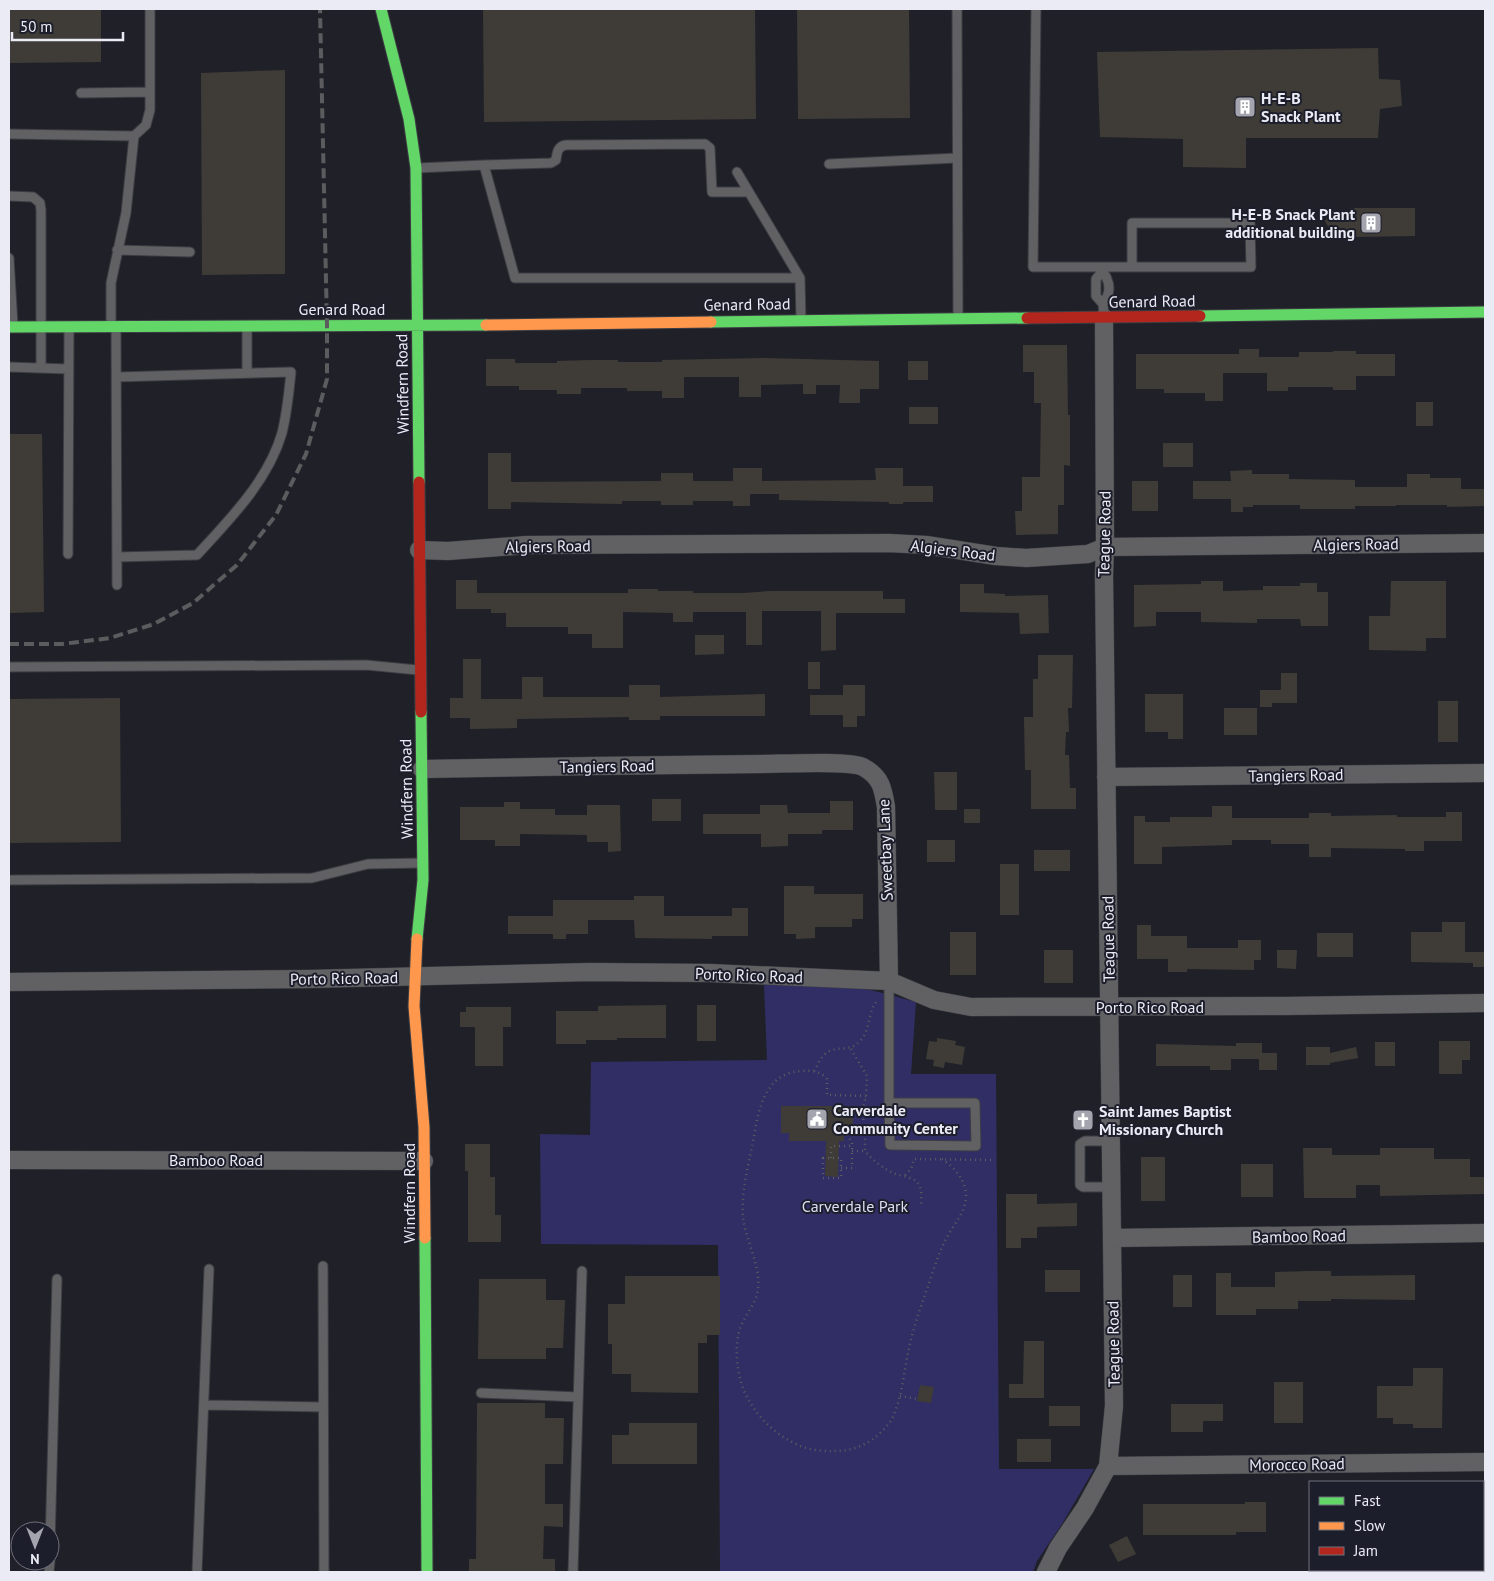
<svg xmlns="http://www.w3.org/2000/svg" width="1494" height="1581" font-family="'PT Sans',sans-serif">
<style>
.green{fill:#302e65}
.building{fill:#3f3c37}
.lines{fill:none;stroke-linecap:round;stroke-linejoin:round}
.lane-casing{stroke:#3d3e44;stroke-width:11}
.street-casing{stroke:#3d3e44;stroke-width:19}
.fast-casing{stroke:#3d3e44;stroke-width:13}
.slow-casing{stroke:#3d3e44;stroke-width:13}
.jam-casing{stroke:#3d3e44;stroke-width:13}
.path{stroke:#5c5d62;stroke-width:2.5;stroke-dasharray:1 4;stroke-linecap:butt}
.lane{stroke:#616164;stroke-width:9}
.street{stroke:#616164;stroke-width:18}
.fast{stroke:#63d668;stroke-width:11}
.slow{stroke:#ff974d;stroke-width:11}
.jam{stroke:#b3261e;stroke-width:11}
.rail{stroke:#5c5c5f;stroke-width:4;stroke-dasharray:10 5;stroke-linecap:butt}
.labels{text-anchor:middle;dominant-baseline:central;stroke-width:4;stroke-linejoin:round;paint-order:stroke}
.poi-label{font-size:16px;font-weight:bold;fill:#eaebf5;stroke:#1d1e2b;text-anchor:start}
.street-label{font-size:16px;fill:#eaebf5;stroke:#1d1e2b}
.park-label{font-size:16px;fill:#dcdef3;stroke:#1d1e2b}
</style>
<rect width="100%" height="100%" fill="#202128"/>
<path class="green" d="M770 980 867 989 916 1002 911 1074H996L999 1469H1094L1062 1524 1037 1561 1033 1572H720L718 1245 541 1244 540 1134 590 1135 591 1062 767 1060 764 985 765 981Z"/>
<path class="building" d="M9 9H101V62L9 63Z
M483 9H755L756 119 484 122Z
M797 9H909L910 118 798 119Z
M1378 48 1379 79 1400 80 1402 106 1380 109 1378 138H1246V168L1183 167V139L1100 137 1097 52Z
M285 70V274L202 275 201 73Z
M1350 208H1415V236L1355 237 1331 232 1325 221 1331 212 1350 211Z
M1023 345H1067L1068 415H1070V466L1064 465V505H1058V534L1016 535 1015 511H1022V477H1040L1041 403H1034V372H1023Z
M1239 349H1259V357H1299V352H1333V351H1356V354H1395V376H1356V390H1333V387H1288V391H1267V373H1223V401H1205V393H1164V389H1136V354H1239Z
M766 358 879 361V389H860V403H839L840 385H816V394H803V384L761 385V397H739V377H684V398H662V391H627V388H581V394H557V390H519V386H486V359H515V363H557V361L591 360H618V362H662V360Z
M908 361H928V380H908Z
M1416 402H1433V426H1416Z
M909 407H938V424H909Z
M9 434H42L44 612 9 613Z
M1163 443H1193V467H1163Z
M488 453H511V482L661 481V473H693V481H733V468H762V481L876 480 875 468H903V486H933V502H903V504H889V502L779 500V494H750V506H733V501H693V505H661V501H622V504L511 502V509H488Z
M1252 470V474H1289V479L1355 480V487H1407V474H1430V478H1461V489H1485V506L1447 507V505H1396V506H1355V509H1300V505H1253V507H1243V512H1231V499H1193V481H1231L1230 471Z
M1132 481H1158V511H1132Z
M456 580H477V593H628V589H658V591H693V593H744L770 591H883V599H905V613H836V650L821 651V611H762V645H746V612H693V622H673V613L623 612V648H592V634H568V627H506V613H491V609H456Z
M1201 581H1223V591L1263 590V586H1300V583H1317V592H1328V626H1301L1300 619H1257V623L1201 622V612H1156V626L1134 627V585L1201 584Z
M1391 581H1446V638H1426V651L1369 650V616H1390Z
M960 584H984V593L1005 594V596L1048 595 1049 633 1020 634 1019 613 960 612Z
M695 635H724V654L695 655Z
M1038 655H1073L1072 708H1068L1069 732H1066L1065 755H1069L1070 788H1076V809H1031V770H1025L1024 717H1033V679H1038Z
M463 659H481V699H522V677H543V697H629V685H660V697L765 694V716H660V720H629V717L517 719V728L470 729V718H450V698H463Z
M808 662H820V689H808Z
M1281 673H1297V703H1272V707H1260V690H1281Z
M843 685H865V716H857V727H843V715H810V695H843Z
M1145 694H1183V739H1168V732H1145Z
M120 698 121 842 9 843V699Z
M1438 701H1458V742H1438Z
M1224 708H1257V735H1224Z
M934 772H957V810H935Z
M652 799H681V821H652Z
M830 801H853V830H822V834H788V846L761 847V834H703V814H760V805H787L788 813H830Z
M504 802H520V809H555V815H587V805H620L621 851 608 852V842H587V835L520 834V846H495V840H460V807H504Z
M1212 806H1232V818H1309V813H1331V816L1397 815V817H1446V812H1462V841H1424V851H1405V849L1331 848V857H1309V844H1271V840H1232V845L1162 847V864H1134V816H1145V822H1170V817H1212Z
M964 809H980V823H964Z
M927 840H955V862H927Z
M1034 850H1070V871H1034Z
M1000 864H1019V915H1000Z
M784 886H814V894H863V919H852V927H815V938L796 939V934H784Z
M634 896H664V916H732V908H748V936H712V939L635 938 634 920H588V934H566V939H553V934H508V916H553V900H634Z
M1442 922H1465V952H1485V967H1473V963L1411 962V932H1442Z
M1137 925H1151V936H1187V948H1238V940H1261V960H1254V970L1187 969V972H1168V959H1137Z
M950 932H976V975H950Z
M1317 933H1353V957H1317Z
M1044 950H1073V983H1044Z
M1277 950H1297L1296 969 1277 968Z
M666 1005V1038H617V1040H586V1044H556V1011H598V1006Z
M697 1005H716V1041H697Z
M466 1007H511V1027H503V1066H475V1027H460V1012H466Z
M937 1038 956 1041 955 1045 965 1047 962 1065 945 1062 944 1068 933 1066 934 1060 926 1059 929 1041 937 1042Z
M1439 1041H1470V1060H1462V1074H1439Z
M1375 1042H1395V1066H1375Z
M1236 1043H1262V1053H1277V1070H1259V1059H1231V1070H1210V1066H1156V1044L1236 1046Z
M1306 1047H1330V1053L1356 1047 1358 1058 1330 1063V1065H1306Z
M781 1106H853V1132H844V1141H839L838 1177 825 1176 826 1141H789V1133H781Z
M465 1144H490V1177H495V1215H501V1242H468V1171H465Z
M1303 1148H1332V1155H1380V1148H1434V1159H1470V1177H1485V1194L1380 1196V1185H1356V1198H1304Z
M1141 1157H1165V1201H1141Z
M1241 1164H1273V1197H1241Z
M1006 1194H1037V1204L1077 1203V1226L1037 1227V1238H1021V1248H1006Z
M1045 1270H1080V1292H1045Z
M1310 1271H1331V1276L1415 1275V1300L1331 1299V1301H1298V1309H1256V1315H1216V1273H1231V1287H1275V1272Z
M1173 1275H1192V1307H1173Z
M625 1276H720V1335H707V1343H698V1393L631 1392V1374H612V1344H608V1304H625Z
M479 1279H546V1300H565L563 1348H546V1359H478Z
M1024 1341H1044V1398H1009V1384H1023Z
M1413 1368H1443L1442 1428H1413V1424H1393V1418H1377V1386H1413Z
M1274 1382H1303V1423H1274Z
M920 1385 934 1387 931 1403 917 1401Z
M477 1403H545V1418H564L563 1464H545V1504H563V1527L544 1526 543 1559H555V1572H469V1559H476Z
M1171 1404H1223V1421H1203V1432H1171Z
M1049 1406H1080V1426H1049Z
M629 1423H697V1464H612V1435H629Z
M1017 1439H1051V1462H1017Z
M1245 1502H1266V1532H1236V1535H1143V1504H1245Z
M1127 1536 1136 1554 1118 1562 1109 1545Z"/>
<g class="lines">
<g class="lane-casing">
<path id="lane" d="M957 9 958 318
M1036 9 1033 267H1251L1250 223H1132V267
M81 93 150 92
M9 134 134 136
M829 164 957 158
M484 165 551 163 556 160C557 152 558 146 566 145L705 144 710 148 712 192H749
M417 168 484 165 515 278H800
M737 172 800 278 801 320
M9 196 33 197 40 203 41 210V367
M117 250 190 252
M9 258 13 325
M1102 268C1102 274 1106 274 1107 279 1111 288 1108 297 1103 304
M1102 272 1096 279V296L1103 304 1104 317
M111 326V283L126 213 134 136 146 125 150 110V9
M116 328 117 585
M247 328V373
M9 367 69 369
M117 377 291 372C289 392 287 413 282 433 268 481 230 519 197 555L117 557
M68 554 69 329
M9 667 366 665 418 670
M9 880 312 878 368 864 422 863
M889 981V1103H975L976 1146 890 1145 889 1103
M1111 1141H1085L1080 1144V1185L1083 1187H1111
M323 1266 324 1572
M481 1393 578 1397
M204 1405 323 1407
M50 1546 57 1279
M49 1572 50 1561
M197 1572 209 1269
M573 1572 582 1271"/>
</g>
<g class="street-casing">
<path id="street" d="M419 550 448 551 527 545 889 543 926 545 996 556 1026 558 1088 554 1105 547 1485 543
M422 769C535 767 647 765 760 764 780 764 849 760 863 767 881 777 883 788 886 807L889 981
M1106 777 1485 773
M9 982 309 979 590 972 710 973 889 981 934 1000 971 1007 1285 1006 1485 1003
M9 1160 424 1161
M1112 1238 1485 1233
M1108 1466 1485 1462
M1046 1572 1058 1548 1085 1508 1108 1466 1114 1406 1104 575 1105 547 1104 318"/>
</g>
<g class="fast-casing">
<path id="fast" d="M381 9 409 119 416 168 419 482
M1200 316 1485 312
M711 322 1027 318
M9 327 486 325
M417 939 423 880 421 712
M425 1238 427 1572"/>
</g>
<g class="slow-casing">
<path id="slow" d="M486 325 711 322
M417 939 414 1006 424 1127 425 1238"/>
</g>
<g class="jam-casing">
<path id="jam" d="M1027 318 1200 316
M419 482 421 712"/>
</g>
<path class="path" d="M851 1049 867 1076 866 1096 862 1112 865 1129V1151C872 1160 883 1168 893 1173 902 1177 916 1176 920 1187 922 1193 921 1201 921 1207
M814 1071C818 1065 820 1058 825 1054 837 1044 849 1054 861 1040 871 1028 868 1009 878 1000
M866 1096 827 1095V1079C821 1071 810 1070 800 1071 763 1074 758 1113 753 1142 748 1167 741 1191 743 1218 746 1240 761 1268 758 1288 757 1303 746 1313 741 1326 733 1345 737 1379 747 1397 760 1422 786 1445 815 1450 839 1453 861 1451 879 1434 885 1428 891 1423 894 1414 903 1393 904 1370 909 1348 914 1325 922 1304 929 1283 934 1269 938 1255 944 1243 951 1227 965 1215 966 1197 966 1180 955 1168 942 1159
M854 1112H862
M854 1129H865
M852 1151H865
M823 1158H841V1178H823Z
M831 1158V1146H852
M841 1168H852V1142L845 1133
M905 1175 911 1169 914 1159 992 1160
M900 1396 918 1399"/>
<use href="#lane" class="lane"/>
<use href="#street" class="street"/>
<use href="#fast" class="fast"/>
<use href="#slow" class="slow"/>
<use href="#jam" class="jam"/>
<path class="rail" d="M9 644H62L110 638 154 624 193 603 237 565 276 515 306 454 327 379V325L320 9"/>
</g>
<defs>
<g id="building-square" transform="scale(1.125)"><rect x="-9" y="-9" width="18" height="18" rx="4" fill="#a3a4ad" stroke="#1d1e2b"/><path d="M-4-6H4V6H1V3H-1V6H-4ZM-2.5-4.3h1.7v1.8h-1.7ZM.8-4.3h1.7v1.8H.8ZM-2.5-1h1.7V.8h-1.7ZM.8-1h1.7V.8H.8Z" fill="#fff"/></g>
<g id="civic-square" transform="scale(1.125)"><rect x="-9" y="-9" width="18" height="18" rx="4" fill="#a3a4ad" stroke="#1d1e2b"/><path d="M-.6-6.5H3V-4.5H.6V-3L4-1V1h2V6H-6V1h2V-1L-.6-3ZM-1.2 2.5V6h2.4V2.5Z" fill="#fff"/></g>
<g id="church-square" transform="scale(1.125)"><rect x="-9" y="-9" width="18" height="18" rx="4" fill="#a3a4ad" stroke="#1d1e2b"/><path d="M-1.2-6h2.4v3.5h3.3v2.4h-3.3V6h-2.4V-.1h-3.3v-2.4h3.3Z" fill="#fff"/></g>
</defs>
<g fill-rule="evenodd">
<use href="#building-square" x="1245" y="107"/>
<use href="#building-square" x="1371" y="223"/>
<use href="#civic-square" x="817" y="1119"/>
<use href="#church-square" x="1083" y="1120"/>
</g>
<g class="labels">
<g class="poi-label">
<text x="1261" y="98">H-E-B<tspan x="1261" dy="18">Snack Plant</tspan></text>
<text x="1355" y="214" text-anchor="end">H-E-B Snack Plant<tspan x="1355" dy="18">additional building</tspan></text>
<text x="833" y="1110">Carverdale<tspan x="833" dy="18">Community Center</tspan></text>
<text x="1099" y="1111">Saint James Baptist<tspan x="1099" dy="18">Missionary Church</tspan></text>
</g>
<g class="street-label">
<text transform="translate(1152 301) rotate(-1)">Genard Road</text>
<text transform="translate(747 304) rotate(-1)">Genard Road</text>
<text x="342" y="309">Genard Road</text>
<text transform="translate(402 384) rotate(-91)">Windfern Road</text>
<text transform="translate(1104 534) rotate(-89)">Teague Road</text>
<text transform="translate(1356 544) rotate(-1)">Algiers Road</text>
<text transform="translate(548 546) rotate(-1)">Algiers Road</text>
<text transform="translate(953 550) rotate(7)">Algiers Road</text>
<text transform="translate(607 766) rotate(-1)">Tangiers Road</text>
<text transform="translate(1296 775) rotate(-1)">Tangiers Road</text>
<text transform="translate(406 789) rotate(-91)">Windfern Road</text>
<text transform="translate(885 850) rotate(-92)">Sweetbay Lane</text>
<text transform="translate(1108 939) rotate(-91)">Teague Road</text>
<text transform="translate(749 975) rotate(2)">Porto Rico Road</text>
<text transform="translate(344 978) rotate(-1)">Porto Rico Road</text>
<text x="1150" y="1007">Porto Rico Road</text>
<text x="216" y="1160">Bamboo Road</text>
<text transform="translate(409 1193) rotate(-90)">Windfern Road</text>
<text transform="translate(1299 1236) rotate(-1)">Bamboo Road</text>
<text transform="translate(1113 1344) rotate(-91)">Teague Road</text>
<text transform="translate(1297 1464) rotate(-1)">Morocco Road</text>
</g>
<g class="park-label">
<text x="855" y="1206">Carverdale Park</text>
</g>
</g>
<rect width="1494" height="1581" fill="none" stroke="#eaebf5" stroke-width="20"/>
<rect x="1309" y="1481" width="175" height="90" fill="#1d1e2b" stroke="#6f707c"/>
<rect x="1319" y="1497" width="25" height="8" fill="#63d668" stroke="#6f707c"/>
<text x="1354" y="1506" font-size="15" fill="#eaebf5">Fast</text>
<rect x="1319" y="1522" width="25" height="8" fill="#ff974d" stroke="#6f707c"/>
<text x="1354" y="1531" font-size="15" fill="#eaebf5">Slow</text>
<rect x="1319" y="1547" width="25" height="8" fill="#b3261e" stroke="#6f707c"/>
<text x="1354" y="1556" font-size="15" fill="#eaebf5">Jam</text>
<g transform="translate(35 1546) rotate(180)"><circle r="24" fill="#1d1e2b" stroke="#6f707c"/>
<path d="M0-4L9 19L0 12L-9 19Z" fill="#a3a4ad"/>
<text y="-8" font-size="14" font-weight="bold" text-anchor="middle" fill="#eaebf5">N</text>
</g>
<path d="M12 32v8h111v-8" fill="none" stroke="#eaebf5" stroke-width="2.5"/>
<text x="20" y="32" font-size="15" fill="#eaebf5" stroke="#1d1e2b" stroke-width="4" paint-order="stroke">50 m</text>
</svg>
